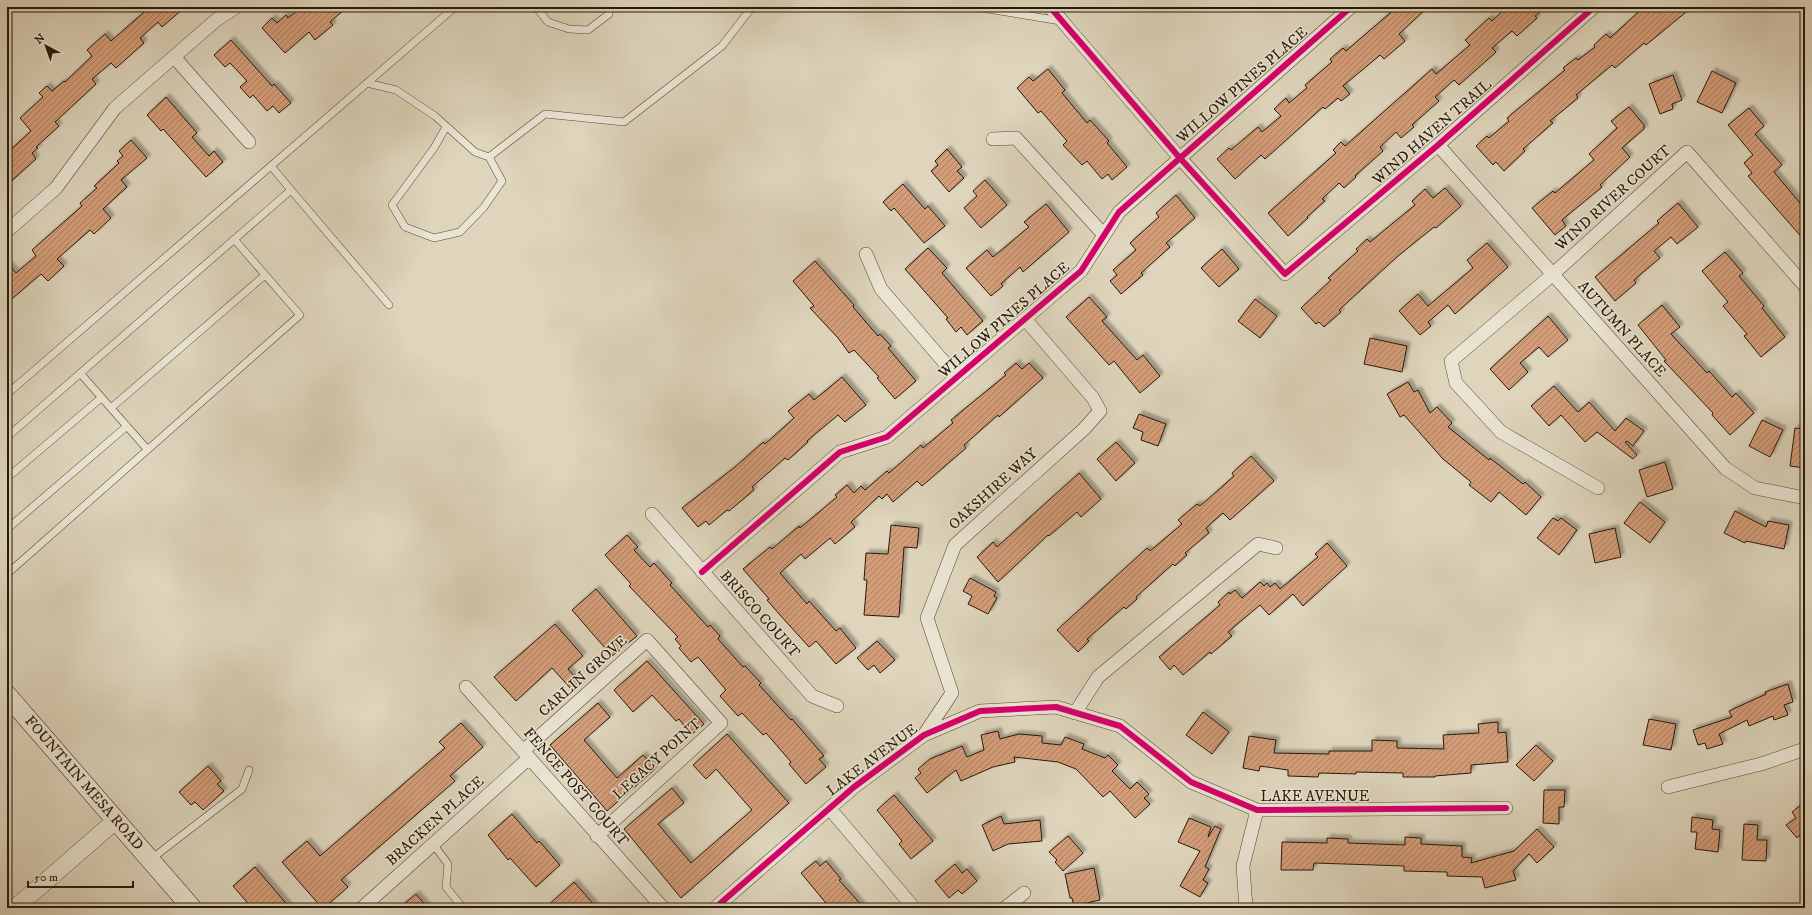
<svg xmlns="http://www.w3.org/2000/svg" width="1812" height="915" font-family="'IM FELL DW Pica',serif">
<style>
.building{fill:url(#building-hatch);stroke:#261908;filter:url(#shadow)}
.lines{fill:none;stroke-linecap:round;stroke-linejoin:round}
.service-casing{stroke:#544835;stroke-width:8}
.minor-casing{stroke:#544835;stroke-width:14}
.tertiary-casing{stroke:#544835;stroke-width:18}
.secondary-casing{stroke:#261908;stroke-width:20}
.service{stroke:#eae4d3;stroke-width:7}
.minor{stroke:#eae4d3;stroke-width:13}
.tertiary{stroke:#eae4d3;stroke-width:17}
.secondary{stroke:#eae4d3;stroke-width:19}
.cycleway-casing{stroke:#eae4d3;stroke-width:8}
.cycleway{stroke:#d6006c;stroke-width:6}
.labels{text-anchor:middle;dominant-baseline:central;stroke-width:3;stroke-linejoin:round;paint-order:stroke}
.street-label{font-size:15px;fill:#261908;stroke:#eae4d3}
</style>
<defs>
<pattern id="building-hatch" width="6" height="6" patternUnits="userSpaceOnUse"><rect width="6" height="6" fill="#d49d79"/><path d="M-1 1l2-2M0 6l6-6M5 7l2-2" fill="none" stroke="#ac7f61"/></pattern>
<filter id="shadow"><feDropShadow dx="3.5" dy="-3.5" stdDeviation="1" flood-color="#0004"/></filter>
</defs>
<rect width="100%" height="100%" fill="#ded5bc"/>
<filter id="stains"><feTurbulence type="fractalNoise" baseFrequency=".005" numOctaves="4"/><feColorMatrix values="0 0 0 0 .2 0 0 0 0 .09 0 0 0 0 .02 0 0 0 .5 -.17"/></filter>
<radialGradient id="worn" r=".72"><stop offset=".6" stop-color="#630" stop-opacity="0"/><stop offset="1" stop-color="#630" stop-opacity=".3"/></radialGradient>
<path class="building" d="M150 7H185L162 27 158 22 140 38 144 43 116 68 111 63 92 79 96 84 55 122 59 126 36 147 38 148 32 153 36 159 7 185V153L31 131 20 118 43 97 39 93 47 86 52 91 64 81 65 82 92 56 87 50 105 34 111 41Z
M302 7H347L330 22 333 25 315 40 309 32 285 53 262 28 272 18 277 23 286 15 288 18Z
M1397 7H1428L1399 34 1405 41 1384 59 1380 55 1343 86 1350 94 1341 101 1338 98 1325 109 1323 107 1265 159 1261 155 1235 179 1217 159 1229 148 1231 150 1258 127 1262 132 1281 116 1274 109 1286 98 1289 103 1307 88 1305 85 1332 62 1330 59 1343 48 1346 51Z
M1507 7H1546L1535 16 1537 18 1517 36 1512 31 1492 48 1496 52 1459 85 1454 80 1435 97 1439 101 1412 125 1414 127 1401 138 1396 132 1380 147 1383 151 1355 176 1356 177 1344 188 1339 183 1322 199 1325 201 1307 217 1308 218 1288 236 1268 213 1336 153 1333 150 1341 142 1345 146 1432 69 1436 74 1470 45 1465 40 1489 18 1492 21Z
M1644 7H1692L1646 45 1644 43 1615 68 1612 65 1576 95 1578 98 1550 121 1553 123 1523 149 1525 151 1504 171 1496 162 1493 165 1476 146 1487 136 1489 138 1509 121 1507 118 1565 70 1563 68 1576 58 1578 60 1595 47 1594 45 1606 34 1610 38Z
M231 40 272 86 274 84 291 103 279 113 273 106 267 111 253 95 250 98 240 87 247 81 230 63 225 67 214 55Z
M1048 69 1065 90 1062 93 1087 123 1090 120 1109 141 1107 143 1127 167 1112 180 1108 174 1102 179 1087 161 1082 165 1063 145 1067 141 1041 111 1038 113 1017 88 1029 77 1033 81Z
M1712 71 1736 83 1722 113 1697 102Z
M1673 75 1682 100 1672 104 1673 109 1660 114 1649 84Z
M166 97 197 133 192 137 209 156 214 151 223 162 206 177 163 129 161 131 147 115Z
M1629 107 1644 125V129L1622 148 1630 157 1600 185 1602 187 1562 220 1566 226 1555 235 1532 208 1553 191 1555 193 1594 160 1589 154 1617 128 1611 121Z
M1749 108 1764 126 1755 134 1782 165 1774 172 1805 209V241L1748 176 1752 173 1744 163 1753 155 1728 125Z
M131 140 147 158 121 180 127 187 103 209 111 218 94 234 90 230 57 259 64 266 48 281 41 274 7 303V263L16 273 36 256 32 250 82 206 80 203 97 188 94 186 119 163 117 161 123 156 119 151Z
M947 149 962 167 957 171 964 178 949 192 931 171 938 165 935 161Z
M985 180 1007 205 981 228 964 208 977 196 973 191Z
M903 184 925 209 928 206 945 226 924 243 894 208 891 211 883 202Z
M1445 188 1461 206 1436 228 1434 227 1398 256 1339 310 1341 312 1324 327 1319 322 1316 324 1301 308 1331 280 1328 278 1358 251 1356 249 1367 239 1370 242 1415 205 1412 201 1425 189 1433 198Z
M1176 195 1195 218 1166 243 1170 247 1141 273 1143 275 1121 294 1110 281 1117 275 1113 270 1136 250 1130 243 1159 217 1156 213Z
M1678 203 1698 227 1677 244 1671 237 1654 251 1660 258 1634 280 1636 283 1615 301 1595 277 1659 223 1657 221Z
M1046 204 1069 232 1023 272 1020 267 1001 284 1003 286 991 296 966 268 987 250 993 257 1029 227 1024 222Z
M1487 243 1508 267 1455 314 1448 305 1428 322 1431 326 1420 335 1399 311 1418 294 1428 306 1473 268 1467 260Z
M928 248 947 268 942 273 983 321 967 335 961 327 956 332 946 319 948 318 905 269Z
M1222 249 1239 269 1219 287 1201 268Z
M1725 252 1743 273 1739 276 1764 306 1762 308 1785 337 1761 357 1744 336 1747 334 1723 306 1728 302 1702 271Z
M815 261 854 305 853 307 878 336 880 334 891 346 888 348 916 381 895 399 877 378 879 377 854 350 849 353 838 338 810 308 814 306 793 281Z
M1089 297 1107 317 1102 321 1137 360 1143 355 1160 376 1140 393 1114 361 1109 365 1066 317Z
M1255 299 1277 316 1260 338 1238 321Z
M1662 305 1680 327 1671 334 1707 373 1709 371 1732 397 1736 393 1754 413 1730 435 1712 415 1713 413 1664 361 1666 360 1638 325Z
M1548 316 1568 340 1548 357 1539 347 1520 363 1528 372 1509 390 1490 369Z
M1370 338 1407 346 1402 372 1364 364Z
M1016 363 1022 369 1029 363 1043 378 999 417 998 415 964 445 966 448 922 486 917 481 893 502 887 494 882 499 879 496 851 522 855 527 835 544 830 538 805 559 801 554 780 573 807 604 809 601 836 631 840 628 856 648 836 664 816 641 809 647 780 615 767 600 769 599 743 569 770 547 772 549 799 526 800 528 837 497 835 495 847 485 854 493 861 486 865 490 887 471 889 473 921 445 923 448 953 423 951 420 1006 375 1004 373Z
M842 377 866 405 845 422 838 415 807 441 808 442 788 460 785 458 752 487 754 490 729 511 727 510 709 525 706 521 698 527 682 508 735 467 763 442 765 444 794 418 788 411 809 394 814 400Z
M1408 382 1414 392 1418 390 1430 413 1437 407 1452 423 1448 427 1489 460 1490 458 1523 484 1525 482 1541 497 1526 515 1499 492 1491 502 1469 485 1471 482 1443 459 1404 415 1400 417 1387 394Z
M1554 386 1578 412 1589 402 1615 431 1626 418 1644 431 1633 446 1627 441 1625 442 1637 455 1633 459 1597 432 1585 442 1561 415 1549 426 1531 406Z
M1139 414 1166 424 1158 446 1141 440 1143 432 1133 428Z
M1762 420 1783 430 1770 457 1749 446Z
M1795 428 1805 429V468L1790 466Z
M1116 442 1135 463 1116 481 1097 459Z
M1251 456 1274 481 1230 520 1223 513 1206 528 1209 533 1185 553 1187 555 1175 566 1173 564 1136 597 1137 599 1126 609 1124 607 1087 639 1089 641 1078 652 1057 630 1147 548 1150 551 1182 524 1178 520 1197 504 1200 506 1216 492 1234 476 1232 473Z
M1665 462 1673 489 1647 497 1639 470Z
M1079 473 1101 499 1081 517 1077 512 1049 536 1048 535 998 582 977 557 993 542 997 547Z
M1640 502 1665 522 1650 543 1624 523Z
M1735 511 1766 527 1768 521 1789 525 1784 549 1746 541 1745 543 1724 533Z
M1553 518 1558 521 1561 518 1577 530 1559 555 1537 538Z
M891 525 919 528 917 548 904 547 899 617 864 615 867 580H864L866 553 888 554Z
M1615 528 1621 557 1595 563 1589 534Z
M627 535 638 547 634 550 650 567 654 563 672 583 670 585 708 627 710 625 720 636 718 639 743 667 745 666 761 683 759 685 791 720 792 719 824 756 819 759 826 767 806 784 789 764 791 762 766 733 763 735 742 713 738 716 720 696 726 690 698 657 691 662 679 648 681 646 675 639 678 637 629 586 631 584 605 555Z
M1327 543 1347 566 1303 606 1293 594 1269 615 1260 605 1228 632 1232 636 1211 654 1210 652 1183 675 1174 665 1170 670 1159 657 1220 605 1218 602 1229 592 1230 594 1235 590 1242 598 1260 582 1264 586 1267 583 1270 587 1275 583 1280 589 1318 557 1315 554Z
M970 578 996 592 994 596 997 598 988 614 968 604 972 596 963 591Z
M596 589 637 636 612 656 572 610Z
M555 624 583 656 568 669 581 684 573 691 552 668 516 701 494 677Z
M877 641 895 660 880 673 874 665 868 670 857 658Z
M647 661 704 724 691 735 679 719 676 721 652 695 633 712 614 690Z
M1788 684 1793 702 1784 705 1788 715 1774 720 1773 716 1749 726 1747 720 1719 734 1723 744 1707 749 1705 743 1698 745 1693 730 1732 717 1729 711 1766 694 1765 692Z
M598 703 610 717 584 740 617 778 643 755 655 769 607 811 550 745Z
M1203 712 1229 732 1212 754 1186 735Z
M1649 719 1676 724 1671 750 1643 745Z
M1498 722V733L1506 732 1508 762 1471 765V773L1435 776V777H1403V773L1356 772V774L1319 773 1318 777 1288 776V770L1260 766 1259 771 1243 768 1249 736 1276 740 1274 753 1329 754V751H1372V740L1397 741V748L1444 749 1443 735 1479 733 1478 724Z
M461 723 483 747 450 776 455 781 341 880 348 887 324 908H322L282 862 307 841 320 856 445 748 439 742Z
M998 731 1000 739 1019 734 1042 736V743L1061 745 1065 737 1084 744 1082 749 1105 758 1108 755 1118 765 1112 771 1130 789 1137 782 1149 794 1144 798 1150 804 1135 818 1110 791 1103 797 1076 769 1058 762 1014 757 1015 762 993 767 961 781 956 770 927 793 915 778 921 773 918 769 930 759 962 746 967 757 984 750 981 735Z
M727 734 789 803 681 898 624 829 672 788 684 803 658 824 691 863 752 810 716 769 706 779 693 765Z
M1536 745 1553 761 1534 781 1516 765Z
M208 766 221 781 217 784 224 791 203 810 195 802 191 805 179 792Z
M1544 790H1565L1564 807H1559V824L1543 823Z
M894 795 933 841 911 859 899 844 902 841 877 810Z
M1805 802V831L1797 838 1786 825 1796 818 1792 812Z
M512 814 537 843 539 841 560 865 536 887 510 858 508 860 488 835Z
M1001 816 1004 824 1040 820 1042 841 1008 844 993 851 982 825Z
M1692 817 1713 820 1712 829 1720 830 1718 852 1695 849 1697 832H1691Z
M1189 818 1211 827 1208 837 1215 826 1221 829 1205 867 1209 869 1203 880 1208 883 1200 897 1180 886 1200 851 1178 842Z
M1744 824 1758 825 1757 840H1767L1766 861 1742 860Z
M1537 829 1554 847 1537 863 1529 854 1513 871 1516 880 1485 888 1482 877 1447 876V872L1404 871V866L1314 863 1313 870H1281L1282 842 1327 843V838L1348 839V843L1405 845V837L1421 838V844L1462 846V857L1472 858 1471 863 1514 851Z
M1068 836 1083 853 1063 871 1055 862 1057 860 1049 852Z
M816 861 820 866 826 861 841 879 839 880 864 908H830L801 873Z
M955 864 962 873 967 869 977 881 962 894 958 890 949 898 935 881Z
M255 867 290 908H252L233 886Z
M1094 868 1100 900 1074 906 1072 898H1070L1065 874Z
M574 882 597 908H545Z
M416 894 428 908H399Z"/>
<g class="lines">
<g class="service-casing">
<path id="service" d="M536 7 548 22 569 29 588 30 609 14 610 7
M976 7 1061 21
M367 83 396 90 435 116 475 152 489 157 502 181 484 207 460 232 434 238 405 227 392 205 434 148 446 127
M489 157 545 114 624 122 722 46 752 7
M291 190 389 305
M80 373 147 449
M7 394 455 7
M111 408 265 275
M7 437 291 190 271 166
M7 478 101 398
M7 529 127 426
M7 574 300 315 234 239
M433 844 448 864 446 887 463 908
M150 860 242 789 249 770"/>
</g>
<g class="minor-casing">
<path id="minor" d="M1050 7 1179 157 1285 274 1438 145 1594 7
M175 58 249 142
M993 139 1016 138 1104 235
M1438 145 1725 468 1755 488 1805 498
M7 231 56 188 115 108 215 21 236 7
M866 254 881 289 957 377
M1598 488 1501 432 1456 383 1451 361 1552 275 1687 152 1805 286
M652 514 812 696 837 706
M702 572 840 452 887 437 1081 271 1119 212 1351 7
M466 687 663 908
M1075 713 1098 677 1258 544 1276 548
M924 735 952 693 927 618 955 545 1084 429 1100 411 1093 398 1025 319
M523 751 647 640 721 723 597 836
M1668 787 1761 764 1805 749
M830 809 914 908
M362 908 529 758
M715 908 854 787 924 735 980 711 1056 707 1120 726 1191 782 1257 810 1506 808
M1005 908 1024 893
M1246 908 1243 866 1257 810"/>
</g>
<g class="tertiary-casing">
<path id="tertiary" d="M15 908 115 821"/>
</g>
<g class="secondary-casing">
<path id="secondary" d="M7 695 192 908"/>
</g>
<use href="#service" class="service"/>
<use href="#minor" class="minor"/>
<use href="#tertiary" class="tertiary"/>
<use href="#secondary" class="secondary"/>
<g class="cycleway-casing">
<path id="cycleway" d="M1050 7 1179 157 1285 274 1438 145 1594 7
M702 572 840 452 887 437 1081 271 1119 212 1351 7
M715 908 854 787 924 735 980 711 1056 707 1120 726 1191 782 1257 810 1506 808"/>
</g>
<use href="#cycleway" class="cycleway"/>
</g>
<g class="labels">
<g class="street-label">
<text transform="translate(1242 85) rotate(-41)">WILLOW PINES PLACE</text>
<text transform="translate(1432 132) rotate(-41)">WIND HAVEN TRAIL</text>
<text transform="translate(1613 198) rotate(-42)">WIND RIVER COURT</text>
<text transform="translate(1004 320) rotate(-41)">WILLOW PINES PLACE</text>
<text transform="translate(1622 329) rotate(48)">AUTUMN PLACE</text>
<text transform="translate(993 489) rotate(-42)">OAKSHIRE WAY</text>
<text transform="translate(760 614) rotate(48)">BRISCO COURT</text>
<text transform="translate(583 676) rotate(-42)">CARLIN GROVE</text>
<text transform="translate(657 759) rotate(-42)">LEGACY POINT</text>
<text transform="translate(872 760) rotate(-37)">LAKE AVENUE</text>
<text transform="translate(84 783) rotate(49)">FOUNTAIN MESA ROAD</text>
<text transform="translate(576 787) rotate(49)">FENCE POST COURT</text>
<text x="1315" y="796">LAKE AVENUE</text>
<text transform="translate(435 821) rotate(-42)">BRACKEN PLACE</text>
</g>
</g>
<rect width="1812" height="915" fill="none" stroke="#ded5bc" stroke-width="24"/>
<rect x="8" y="8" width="1796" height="899" fill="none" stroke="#261908" stroke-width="2"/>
<rect x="12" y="12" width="1788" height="891" fill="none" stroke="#261908"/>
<g transform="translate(46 46) rotate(319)" stroke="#eae4d3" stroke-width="3" paint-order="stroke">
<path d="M0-3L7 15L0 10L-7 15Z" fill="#261908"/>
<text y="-6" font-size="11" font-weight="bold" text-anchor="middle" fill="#261908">N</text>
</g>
<path d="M28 881v6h105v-6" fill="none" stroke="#261908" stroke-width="2"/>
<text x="34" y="881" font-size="12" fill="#261908" stroke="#eae4d3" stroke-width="3" paint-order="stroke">50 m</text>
<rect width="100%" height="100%" filter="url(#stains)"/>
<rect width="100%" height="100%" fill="url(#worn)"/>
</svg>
